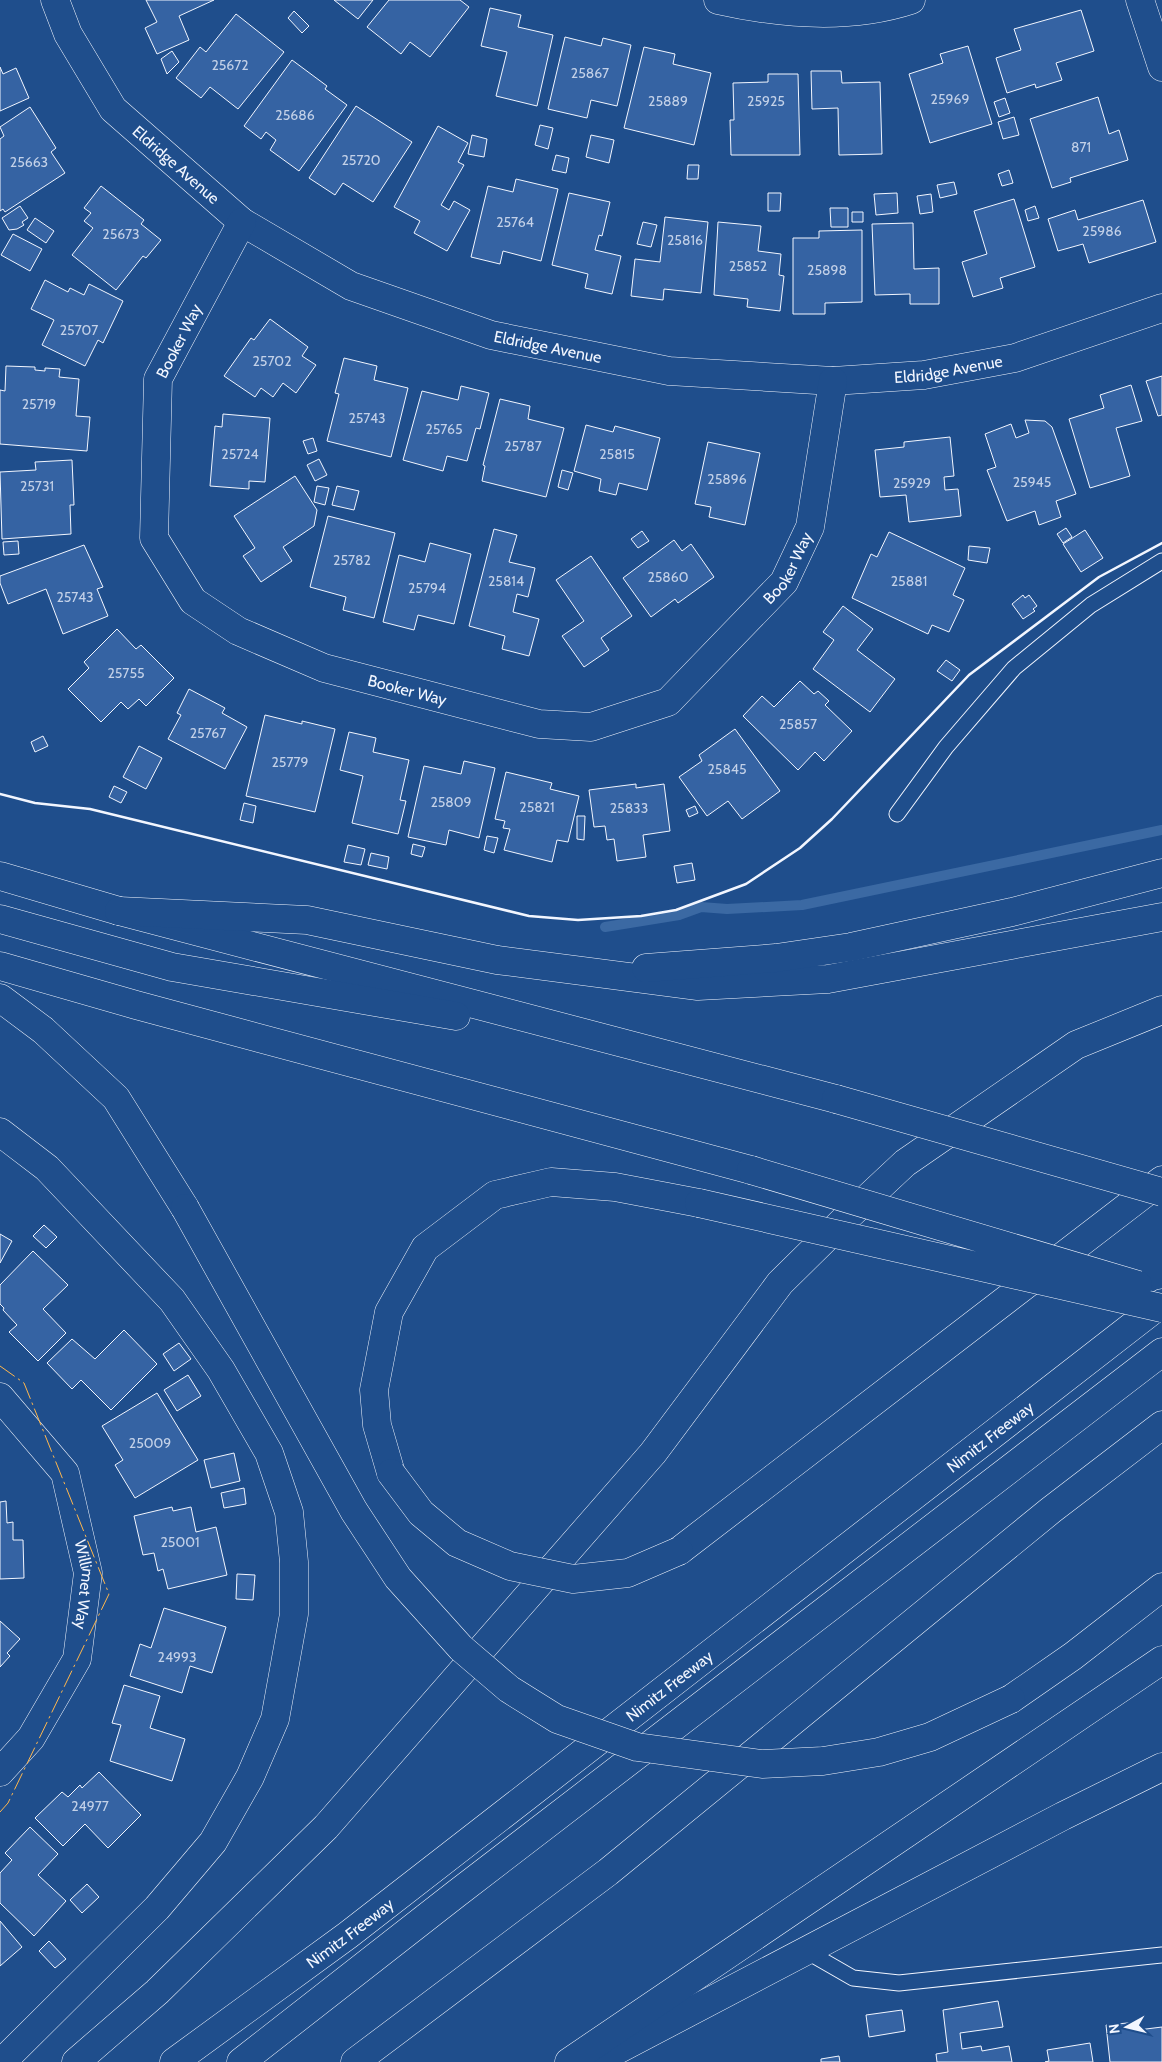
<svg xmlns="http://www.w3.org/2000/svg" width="1162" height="2062" font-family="Cabin,sans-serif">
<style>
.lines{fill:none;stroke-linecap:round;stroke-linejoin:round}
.stream{stroke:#3b69a3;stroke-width:10}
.building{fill:#3563a3;stroke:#f2f6ff}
.service-casing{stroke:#f2f6ff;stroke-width:17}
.minor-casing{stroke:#f2f6ff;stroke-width:29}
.motorway-casing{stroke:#f2f6ff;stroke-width:29}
.service{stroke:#1f4e8c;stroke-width:15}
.minor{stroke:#1f4e8c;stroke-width:28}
.motorway{stroke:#1f4e8c;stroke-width:28}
.motorway-bridge-casing{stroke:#f2f6ff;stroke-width:29;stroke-linecap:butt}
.motorway-bridge{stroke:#1f4e8c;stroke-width:28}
.wall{stroke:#f2f6ff;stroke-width:2.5}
.power{stroke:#ffb74d;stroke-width:1;stroke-dasharray:18 4 2.5 4;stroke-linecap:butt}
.labels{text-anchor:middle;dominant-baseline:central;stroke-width:4;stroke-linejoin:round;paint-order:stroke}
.number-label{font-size:14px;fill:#c3d1e8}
.street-label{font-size:16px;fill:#f2f6ff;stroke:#1f4e8c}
</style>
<rect width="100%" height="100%" fill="#1f4e8c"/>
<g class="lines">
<path class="stream" d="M605 927 679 915 701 907 727 909 802 905 1162 830"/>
</g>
<path class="building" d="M146 0H214L179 16 189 40 157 54 145 28 157 22Z
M334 0H373L358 19Z
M389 0H460L469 7 430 57 410 42 401 54 367 27Z
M490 8 521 15 518 27 553 35 537 106 496 96 507 52 481 46Z
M1081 10 1094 51 1056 63 1062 80 1036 88 1035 84 1007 93 996 58 1021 50 1014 29Z
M294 11 309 26 302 33 288 18Z
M236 14 284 52 238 109 210 87 201 98 176 78 200 47 206 52Z
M565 37 601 46 603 38 631 45 617 106 591 100 587 118 548 109Z
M968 46 992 124 930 143 909 74 943 63 940 54Z
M644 47 675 54 673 64 711 73 694 145 624 128Z
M172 51 179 62 167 74 161 59Z
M292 60 327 86 325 89 347 105 299 171 270 150 276 140 266 132 261 139 244 126Z
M0 67 3 74 16 68 29 98 0 111Z
M811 71H841L842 83 880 82 882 154 839 155 838 108 812 109Z
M768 74H798L800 155H731L730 120H734L733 83 768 82Z
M1098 97 1109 134 1119 130 1128 160 1070 178 1071 182 1052 188 1030 119Z
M1005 98 1010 113 999 117 994 102Z
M356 106 412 142 373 202 343 183 335 195 309 178Z
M30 107 56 148 51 152 65 173 5 212 3 209 0 211V139L4 136 0 127Z
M1014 117 1019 135 1003 139 998 122Z
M540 125 553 128 548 149 535 145Z
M438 126 468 143 458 162 464 165 441 205 449 210 454 201 470 210 447 251 414 233 420 221 394 207Z
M472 135 487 139 484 157 468 154Z
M591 135 614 140 609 163 586 157Z
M556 155 569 158 566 173 552 170Z
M688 165H699L698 179H687Z
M1009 170 1013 183 1002 186 998 174Z
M516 179 558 189 541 261 503 251 500 264 471 257 488 186 513 192Z
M954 182 957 194 940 198 937 185Z
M101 186 144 220 141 224 161 240 146 258 143 256 116 290 72 255 93 228 84 221 91 213 84 208Z
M569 193 610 202 602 236 599 235 595 250 621 256 612 294 585 288 588 274 552 265Z
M768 193H781L780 211H768Z
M897 193 898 213 876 215 874 194Z
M931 194 933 212 920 214 917 196Z
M1014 199 1035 267 1000 278 1003 288 973 297 962 262 987 254 974 211Z
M1143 200 1156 242 1089 263 1083 244 1058 251 1048 219 1075 210 1078 220Z
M20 206 28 218 22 222 24 225 17 229 9 230 2 218Z
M1035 206 1039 218 1028 221 1025 210Z
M830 208H848V227H831Z
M852 212H863V222H852Z
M665 217 708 222 701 293 664 289 663 300 631 296 635 259 660 262Z
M35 218 54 231 46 243 27 230Z
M643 222 657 225 651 247 637 244Z
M718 222 761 226 758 251 781 254 779 275 784 276 780 311 747 307 748 299 714 295Z
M913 223 914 269 939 268V304H910V294L875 295 872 224Z
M862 230V302L825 303V314H793V238H819V231Z
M13 234 42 249 30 271 1 255Z
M45 280 68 292 70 288 84 295 89 284 123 301 103 343 98 340 85 366 42 345 54 320 31 309Z
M270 319 308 347 302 356 316 365 296 393 283 383 273 397 261 388 255 397 224 376 251 338 254 340Z
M344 358 377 366 374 380 408 388 391 457 327 441 339 394 335 393Z
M6 366 35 367V370L45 371V368L60 369 59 377 79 379 76 416 90 417 87 451 0 444V390L5 391Z
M1162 376V415L1158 416 1146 381Z
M1131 385 1142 421 1116 428 1130 476 1090 488 1069 419 1104 408 1100 395Z
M461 386 489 393 480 429 476 428 467 461 447 456 443 471 403 460 422 391 458 400Z
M500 399 530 406 528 419 564 428 546 497 482 481 485 466 483 465Z
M223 414 270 418 265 482 249 481V489L210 486 215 426 222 427Z
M1025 420 1045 421 1052 427 1076 494 1056 501 1061 517 1039 525 1035 511 1007 521 987 470 996 467 985 434 1011 424 1016 438 1029 433Z
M586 425 613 432 615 426 660 438 647 490 619 483 616 495 599 491 601 479 574 471Z
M950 437 954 476 944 477 945 490 958 489 961 516 909 522 906 495 880 497 875 450 904 447V442Z
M313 438 317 451 308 454 303 441Z
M708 442 760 453 745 525 709 517 711 507 695 504Z
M319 459 327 475 315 481 307 465Z
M72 460 74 505H70L71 534 2 539 0 472 36 470 35 462Z
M562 470 573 473 568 490 558 487Z
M295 476 317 510 314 526 283 547 292 561 261 582 243 556 255 548 234 516Z
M317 486 329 488 325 505 314 502Z
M337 486 359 491 354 510 332 505Z
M328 516 395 533 374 618 343 610 346 597 310 587Z
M1066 528 1072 537 1063 543 1057 534Z
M494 529 517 535 509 562 535 568 528 597 517 594 513 612 539 619 529 656 502 649 505 636 469 626Z
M1085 530 1103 558 1081 572 1063 544Z
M642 531 649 541 638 548 631 539Z
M889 532 965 568 953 595 964 600 949 632 932 625 928 634 852 598 871 554 877 557Z
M674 540 682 551 691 544 714 577 678 603 675 599 651 617 623 578Z
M18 541 19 554 4 555 3 542Z
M430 543 471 554 454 624 418 615 414 630 383 622 399 555 425 562Z
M84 545 103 587 97 589 108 616 63 634 46 589 8 604 0 583V576Z
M969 546 990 548 987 563 968 560Z
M591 556 632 616 601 638 609 650 584 667 562 636 584 621 556 580Z
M1023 595 1025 598 1029 595 1037 606 1033 609 1035 611 1023 619 1012 604Z
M843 606 873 629 857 650 895 679 870 712 813 669 834 640 823 632Z
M117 629 136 649 141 645 174 678 146 706 139 699 128 709 121 702 101 722 68 689 89 668 84 662Z
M946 660 960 670 952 681 937 671Z
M800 681 814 694 818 691 829 701 825 705 852 731 824 761 815 752 798 770 743 716 762 696 774 707Z
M189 689 225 708 222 713 247 727 225 769 168 739 181 715 177 713Z
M265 715 302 724V721L335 729 315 812 246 796Z
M735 729 780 791 742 819 728 801 707 816 679 777 702 761 699 755Z
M349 732 376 738 373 752 409 760 400 800 406 801 398 834 352 823 363 776 340 770Z
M43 736 48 746 35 752 31 742Z
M139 746 162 758 146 789 123 777Z
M464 761 495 768 479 838 449 830 446 845 408 837 424 766 461 774Z
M506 772 552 783 550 789 579 796 568 842 557 840 552 862 504 850 510 829 503 828 505 821 495 819Z
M636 784V788L664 784 670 831 643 835 646 857 617 861 614 839 607 840 605 826 594 827 589 790Z
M114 786 127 792 121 803 109 797Z
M244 803 256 806 253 823 240 820Z
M695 806 698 813 689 817 686 810Z
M577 816H585L584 840 577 839Z
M487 836 498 838 494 853 484 850Z
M413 844 425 847 422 857 411 854Z
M348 845 365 849 361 865 344 862Z
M371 853 389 857 387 869 368 865Z
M692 863 695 880 677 883 674 866Z
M44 1225 57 1237 46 1248 33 1236Z
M0 1234 12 1241 0 1263Z
M33 1251 68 1285 43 1309 66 1333 38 1361 9 1332 17 1325 3 1310 4 1308 0 1304V1285Z
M124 1330 157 1364 111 1410 81 1380 72 1389 47 1363 72 1339 95 1359Z
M179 1343 191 1359 174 1371 163 1354Z
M188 1375 201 1396 177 1411 164 1390Z
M157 1393 198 1460 135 1498 115 1465 123 1460 102 1426Z
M234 1453 240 1481 211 1488 204 1460Z
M244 1488 246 1504 224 1508 221 1493Z
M6 1501 7 1523 13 1522V1540H23L24 1578 0 1579V1502Z
M172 1507 173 1511 191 1507 196 1532 216 1527 227 1575 168 1589 163 1569 158 1571 154 1553 143 1555 134 1516Z
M237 1574 255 1575 253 1600 236 1599Z
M164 1608 226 1627 212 1673 190 1666 182 1693 130 1676 140 1644 151 1648Z
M0 1621 20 1639 7 1653 10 1656 0 1667Z
M124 1685 160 1696 150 1728 185 1739 172 1781 110 1761 121 1725 112 1723Z
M99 1772 141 1815 108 1848 85 1824 63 1846 35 1818 62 1792 68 1797 80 1785 82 1788Z
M30 1827 58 1854 38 1875 66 1901 34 1936 0 1903V1873L12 1860 5 1853Z
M87 1884 99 1897 82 1913 70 1900Z
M0 1921 22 1947 0 1966Z
M49 1941 66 1959 55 1968 39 1951Z
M998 2001 1003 2027 960 2033 962 2049 981 2046 982 2051 1009 2046 1012 2062H937L936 2054 948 2052 943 2010Z
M902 2010 905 2031 869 2037 866 2015Z
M1138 2022V2030L1162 2027V2062H1110L1106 2025Z
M1090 2043 1093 2062H1045L1049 2061 1047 2050Z
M839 2056 840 2062H821V2059Z"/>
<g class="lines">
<g class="service-casing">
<path id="service" d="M897 814 946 747 1014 668 1091 605 1162 561
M806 1951 853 1978 899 1983 1162 1955"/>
</g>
<g class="minor-casing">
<g id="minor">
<path id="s1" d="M55 0 68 34 113 109 242 222 351 286 491 335 669 371 833 381 924 375 1015 358 1162 308"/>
<path d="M718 0C780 14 850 20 911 0"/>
<path d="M1140 0 1162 67"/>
<path id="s2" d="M242 222 158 379 154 538 193 601 238 631 324 668 539 724 591 727 668 702 784 582 810 527 833 381"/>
<path id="s3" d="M0 1397 65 1473 88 1573 77 1659 31 1738 0 1772"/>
</g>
</g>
<g class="motorway-casing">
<g id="motorway">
<path d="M0 876 119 911 836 1099"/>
<path d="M119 911 307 920 497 960 698 986 828 979 1162 917"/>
<path d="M0 919 172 967 456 1016"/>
<path d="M0 966 136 1005 751 1170"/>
<path d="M646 968 776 958 851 947 1012 912 1162 873"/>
<path d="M0 998 43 1030 116 1098 185 1208"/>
<path d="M0 1132 47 1168 172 1300 221 1370 269 1453 289 1512 294 1562V1614L275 1719 250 1777 213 1842 157 1908 2 2062"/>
<path d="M391 1473 377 1425 374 1390 389 1312 425 1248 495 1195 551 1182 615 1187 699 1203"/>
<path d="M679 1551 1162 1180"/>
<path d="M1011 1699 1073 1656 1162 1587"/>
<path d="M600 2059 1063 1816 1162 1767"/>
<path d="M76 2062 157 1992 326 1827 653 1453 780 1283 843 1221 905 1163 1076 1045 1162 1010"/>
<path id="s4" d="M174 2062 348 1935 1162 1303"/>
<path d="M241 2062 456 1894 1162 1352"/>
<path d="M355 2062 608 1872 1051 1510 1162 1425"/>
<path d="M569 2062 1162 1660"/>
</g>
</g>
<use href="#service" class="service"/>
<use href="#minor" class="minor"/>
<use href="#motorway" class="motorway"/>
<g class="motorway-bridge-casing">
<path id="motorway-bridge" d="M836 1099 1162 1192
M751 1170 1138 1285
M699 1203 1162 1308
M185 1208 354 1511 398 1578 461 1648 509 1689 557 1719 637 1747 762 1764 823 1761 879 1752 930 1737 1011 1699
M391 1473 421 1513 457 1543 510 1566 573 1579 628 1573 679 1551"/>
</g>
<use href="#motorway-bridge" class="motorway-bridge"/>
<path class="wall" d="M0 794 35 803 90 809 529 916 578 920 641 916 676 910 746 884 800 848 832 819 969 675 1099 577 1162 543"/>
<path class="power" d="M0 1366 24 1383 109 1594 8 1803 0 1812"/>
</g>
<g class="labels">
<g class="number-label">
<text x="230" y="65">25672</text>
<text x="590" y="73">25867</text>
<text x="950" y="99">25969</text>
<text x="668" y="101">25889</text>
<text x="766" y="101">25925</text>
<text x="295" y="115">25686</text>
<text x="1081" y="147">871</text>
<text x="361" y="160">25720</text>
<text x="29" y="162">25663</text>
<text x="515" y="222">25764</text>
<text x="1102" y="231">25986</text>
<text x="121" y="234">25673</text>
<text x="685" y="240">25816</text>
<text x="748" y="266">25852</text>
<text x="827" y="270">25898</text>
<text x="79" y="330">25707</text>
<text x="272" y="361">25702</text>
<text x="39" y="404">25719</text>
<text x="367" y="418">25743</text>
<text x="444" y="429">25765</text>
<text x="523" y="446">25787</text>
<text x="240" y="454">25724</text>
<text x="617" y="454">25815</text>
<text x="727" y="479">25896</text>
<text x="1032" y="482">25945</text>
<text x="912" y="483">25929</text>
<text x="37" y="486">25731</text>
<text x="352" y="560">25782</text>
<text x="668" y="577">25860</text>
<text x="506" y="581">25814</text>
<text x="909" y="581">25881</text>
<text x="427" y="588">25794</text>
<text x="75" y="597">25743</text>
<text x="126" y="673">25755</text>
<text x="798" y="724">25857</text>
<text x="208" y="733">25767</text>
<text x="290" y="762">25779</text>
<text x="727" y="769">25845</text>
<text x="451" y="802">25809</text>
<text x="537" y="807">25821</text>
<text x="629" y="808">25833</text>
<text x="150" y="1443">25009</text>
<text x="180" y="1542">25001</text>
<text x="177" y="1657">24993</text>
<text x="90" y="1806">24977</text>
</g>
<g class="street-label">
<text stroke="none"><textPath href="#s1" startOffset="208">Eldridge Avenue</textPath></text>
<text transform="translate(179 341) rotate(-63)">Booker Way</text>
<text stroke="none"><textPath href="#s1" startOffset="628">Eldridge Avenue</textPath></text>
<text stroke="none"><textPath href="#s1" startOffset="1032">Eldridge Avenue</textPath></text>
<text stroke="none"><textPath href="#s2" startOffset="1095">Booker Way</textPath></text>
<text stroke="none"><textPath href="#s2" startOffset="645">Booker Way</textPath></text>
<text stroke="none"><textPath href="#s4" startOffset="1028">Nimitz Freeway</textPath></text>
<text stroke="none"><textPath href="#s3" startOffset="214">Willimet Way</textPath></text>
<text stroke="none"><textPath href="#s4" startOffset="622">Nimitz Freeway</textPath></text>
<text stroke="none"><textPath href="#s4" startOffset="218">Nimitz Freeway</textPath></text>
</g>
</g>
<g transform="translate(1127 2027) rotate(262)" stroke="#1f4e8c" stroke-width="4" paint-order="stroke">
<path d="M0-4L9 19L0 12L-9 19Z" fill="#f2f6ff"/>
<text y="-8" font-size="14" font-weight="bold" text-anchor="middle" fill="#f2f6ff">N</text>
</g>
</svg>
